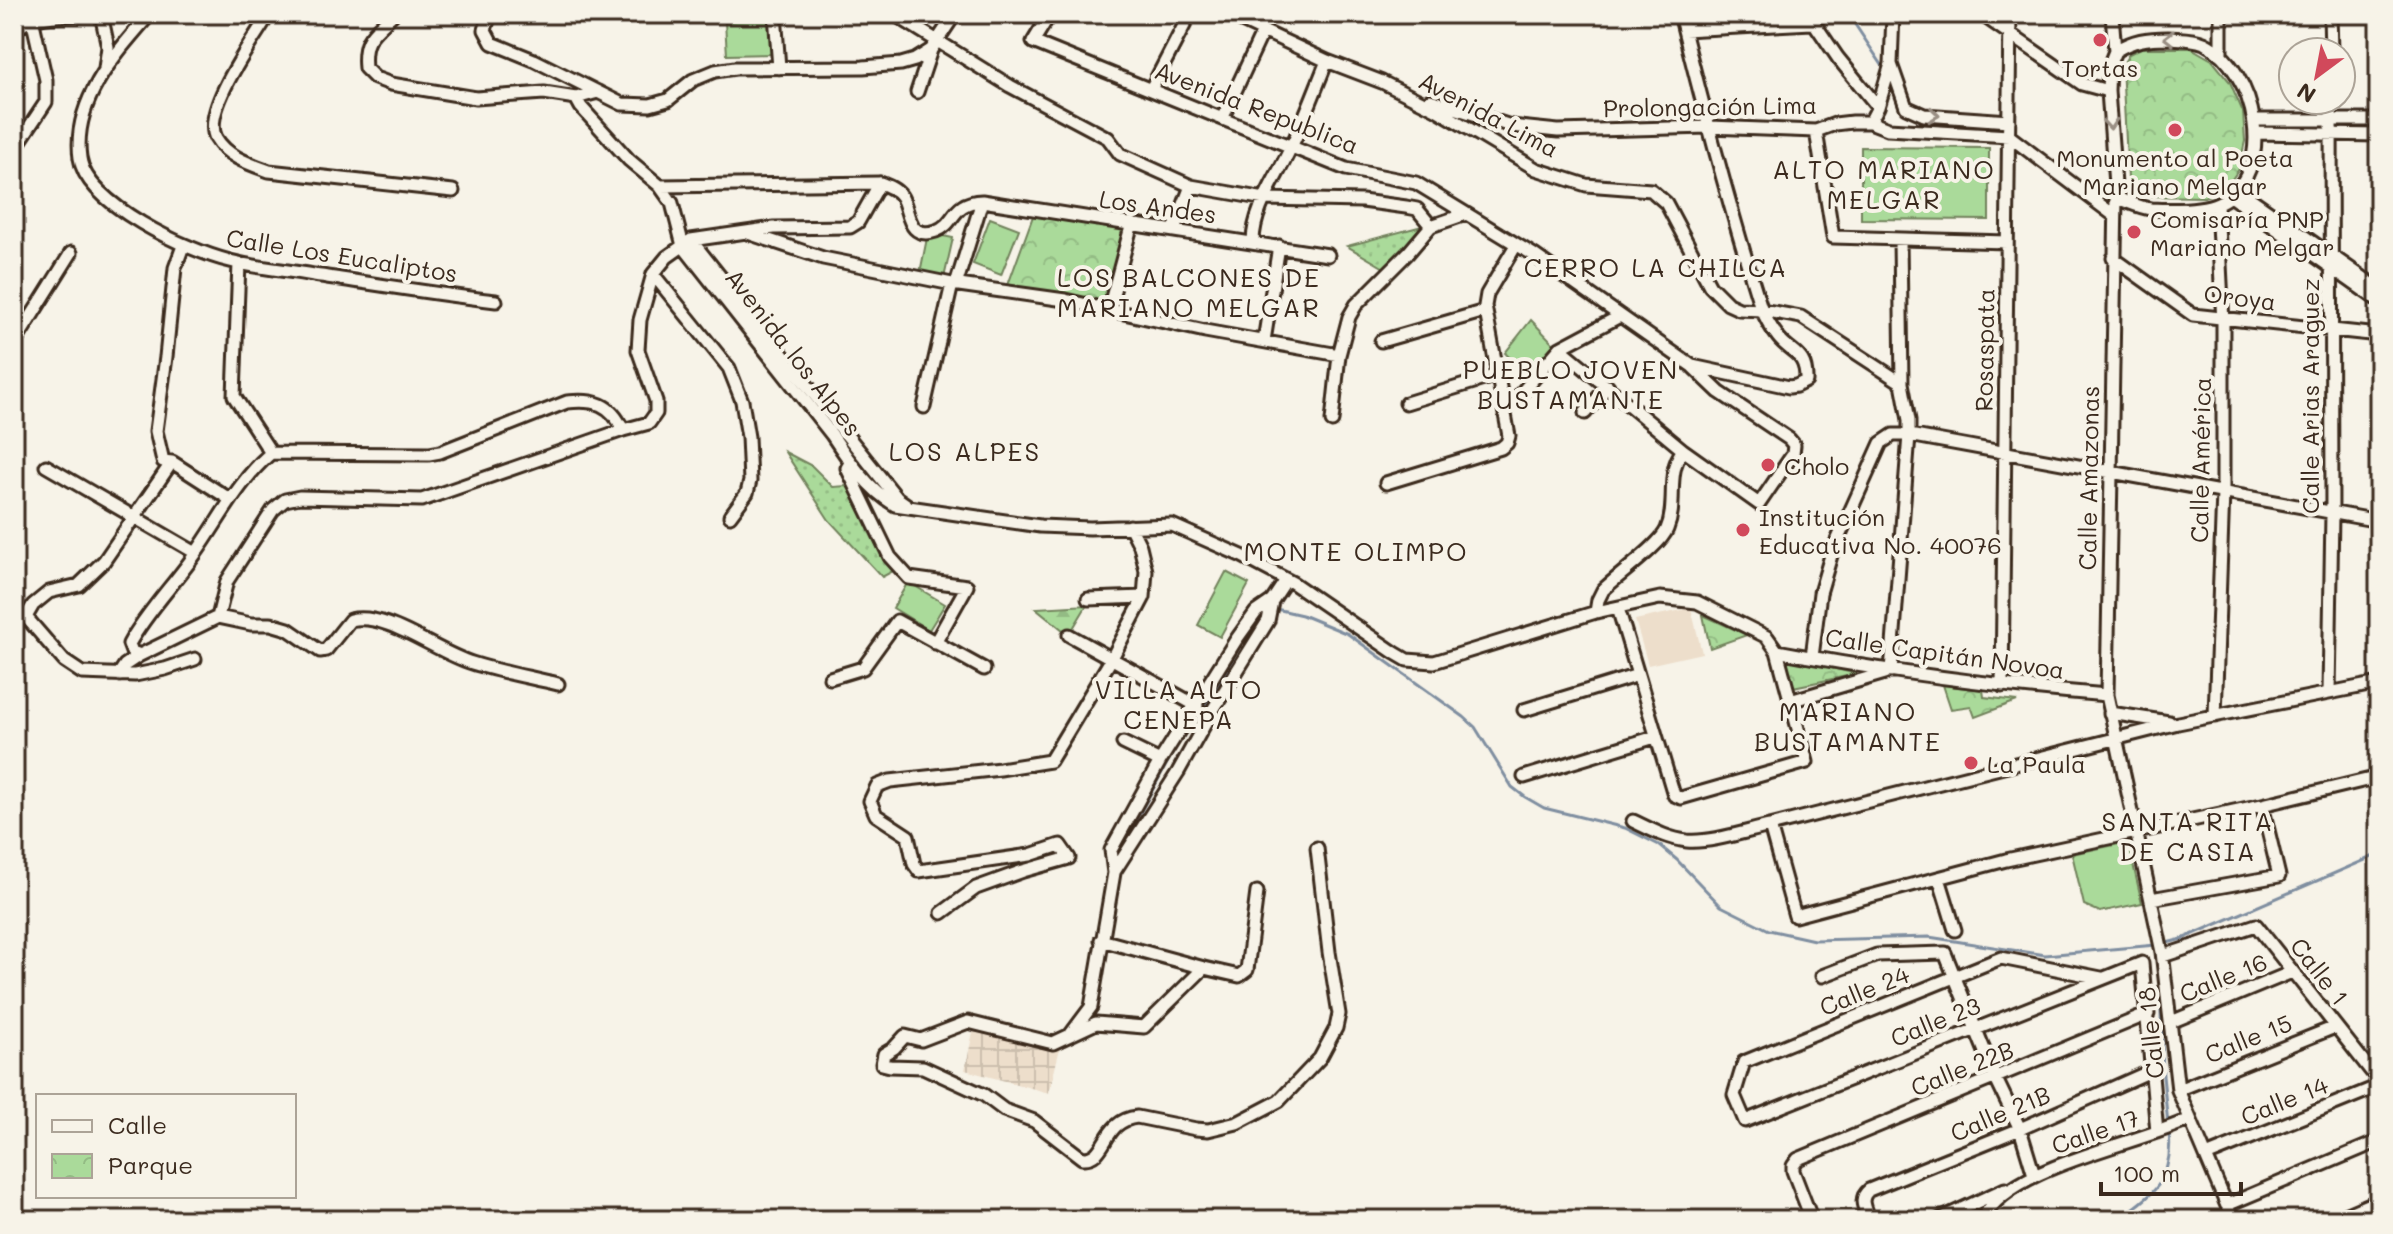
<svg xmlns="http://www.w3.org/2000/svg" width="2393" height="1234" font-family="Mali,sans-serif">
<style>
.built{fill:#eddecb}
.industrial{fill:url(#industrial-grid)}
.grass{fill:url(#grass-dots);stroke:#72825c;stroke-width:2}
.forest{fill:url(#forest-firs);stroke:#72825c;stroke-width:2}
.park{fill:url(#park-crowns);stroke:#72825c;stroke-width:2}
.garden{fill:#aada9a;stroke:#72825c;stroke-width:2}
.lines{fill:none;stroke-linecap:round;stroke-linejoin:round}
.stream{stroke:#7f8ea0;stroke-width:3}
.minor-casing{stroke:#3b2a1e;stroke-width:17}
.minor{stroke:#f7f3e8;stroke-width:11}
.oneway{stroke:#998e83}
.poi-dot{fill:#d1495b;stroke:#f7f3e8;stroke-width:3}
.labels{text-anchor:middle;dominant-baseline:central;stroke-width:8;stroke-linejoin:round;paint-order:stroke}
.poi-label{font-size:24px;fill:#3b2a1e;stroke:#f7f3e8;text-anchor:start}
.street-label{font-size:24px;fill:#3b2a1e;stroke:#f7f3e8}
.neighbourhood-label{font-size:26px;letter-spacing:2px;fill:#3b2a1e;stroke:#f7f3e8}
</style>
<defs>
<pattern id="industrial-grid" width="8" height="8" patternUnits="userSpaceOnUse" patternTransform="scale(2)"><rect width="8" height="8" fill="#eddecb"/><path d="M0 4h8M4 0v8" fill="none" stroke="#ccbfae"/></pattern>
<pattern id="grass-dots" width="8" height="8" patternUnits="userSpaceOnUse" patternTransform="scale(2)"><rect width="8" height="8" fill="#aada9a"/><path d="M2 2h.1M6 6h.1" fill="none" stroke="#93bb84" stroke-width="1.8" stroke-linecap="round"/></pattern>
<pattern id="forest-firs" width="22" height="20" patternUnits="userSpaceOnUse" patternTransform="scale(2)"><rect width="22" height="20" fill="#aada9a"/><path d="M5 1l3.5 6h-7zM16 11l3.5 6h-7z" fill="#93bb84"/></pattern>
<pattern id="park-crowns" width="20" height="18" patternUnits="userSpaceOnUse" patternTransform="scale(2)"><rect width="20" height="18" fill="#aada9a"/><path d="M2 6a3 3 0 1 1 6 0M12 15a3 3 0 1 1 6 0" fill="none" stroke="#93bb84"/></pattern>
</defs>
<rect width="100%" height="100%" fill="#f7f3e8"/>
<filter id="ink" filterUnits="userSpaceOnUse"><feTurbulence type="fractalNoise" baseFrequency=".0125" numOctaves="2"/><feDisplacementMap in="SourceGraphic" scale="16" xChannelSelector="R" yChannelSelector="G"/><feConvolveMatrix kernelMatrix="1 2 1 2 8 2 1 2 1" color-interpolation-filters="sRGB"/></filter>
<g filter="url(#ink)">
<path class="built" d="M1691 608 1702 653 1648 665 1635 620Z"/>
<path class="industrial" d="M974 1027 1060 1048 1049 1093 965 1070Z"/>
<path class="grass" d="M1422 226 1386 269 1347 246Z
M785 452 812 466 833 487 847 486 858 501 895 570 882 577 829 520Z"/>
<path class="forest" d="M1087 605 1069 635 1036 608Z"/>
<path class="park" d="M2141 48H2191L2212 60 2230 82 2243 112 2245 141 2239 169 2225 189 2204 197 2144 196 2135 189 2128 179 2122 66 2129 54Z
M1033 216 1126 230 1107 303 1008 285Z
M1703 615 1747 635 1710 648Z
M1786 657 1857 674 1793 687Z
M1943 685 1983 690 1984 697 2017 701 1975 717 1971 706 1951 709Z"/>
<path class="garden" d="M771 18 773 54 727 55 725 22Z
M1861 147 1989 148V220L1861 219Z
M990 218 1019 229 1001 275 973 264Z
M928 233 953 238 944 278 920 273Z
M1531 320 1555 345 1529 377 1505 353Z
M1226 572 1249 584 1220 637 1198 625Z
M908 582 945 604 929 630 893 608Z
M2128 842 2142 903 2100 912 2084 905 2072 854Z"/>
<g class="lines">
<path class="stream" d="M1848 14 1886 71
M1276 609 1302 615 1348 634 1464 717 1475 727 1512 787 1525 797 1544 808 1625 828 1659 845 1677 860 1721 906 1769 930 1814 940 1929 937 2045 955 2156 945
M1248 640 1264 617
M1119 851 1176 747 1241 651
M2163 944 2182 939 2379 854
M2160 980 2163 1076 2168 1124
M2116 1220C2153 1197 2174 1179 2169 1132"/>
<g class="minor-casing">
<path id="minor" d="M101 14 108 47 105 68
M150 14C116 53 72 101 80 158 86 204 188 251 230 261 257 268 286 270 314 275 375 284 435 294 496 301
M269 14C254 39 201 111 216 138 227 157 250 164 269 171L453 191
M393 14C373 34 362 38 365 68L375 78 391 84 476 98 544 93 576 98 598 92
M490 14 485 30 492 43 534 60 622 104 650 105 668 100 693 80 715 71 735 68 863 67 901 64 915 60 931 50
M775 14 779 68
M894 14 1010 86 1108 138 1120 154 1191 186 1265 199 1362 201 1406 207 1417 209 1431 226
M1050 14 1033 42 1346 169 1416 183 1534 255 1692 366 1789 387 1796 386 1806 381C1807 352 1791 354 1778 337 1771 328 1764 315 1760 305 1730 209 1704 111 1680 14
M1227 14 1327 61 1382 82 1436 109 1536 169 1586 185 1651 190 1666 203 1710 286 1728 304 1739 309 1762 310 1801 317 1902 383
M1808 14 1838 58 1878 107 1870 122
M1981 14 2082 84 2108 91
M2112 14 2115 51 2109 66 2108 91 2116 198 2107 695 2162 952 2178 1090 2233 1220
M2330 14 2331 52
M14 29 18 28C31 15 63 16 81 14
M1684 30 1812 23
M2115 51C2133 40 2147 38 2168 38 2180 39 2192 38 2204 43 2256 69 2280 174 2218 203 2200 211 2171 210 2151 209 2140 208 2127 201 2116 198
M2221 54V14
M1891 64 1906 107 1924 115 2009 121
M1151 89 1190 14
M917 92 931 50 955 14
M576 98 581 107 629 160 660 186 880 183C888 186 896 189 901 196 910 209 906 241 936 231 956 224 951 202 982 201L1328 255
M1430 100 1511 126 1558 131 1709 127 1816 131 1835 124 1852 122H1870L1888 129 2009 136 2115 216
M1878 107 1891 64 1893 14
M1223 117 1263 31
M2255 120H2379
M1816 131 1833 237 2007 242
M2256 133 2379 135
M14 150 46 102V80L31 14
M660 186 672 203 683 246 832 435C849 461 868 489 895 505L1040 526 1090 528 1172 525 1242 556 1293 583 1395 653 1407 660 1434 662 1596 612 1660 598 1697 602 1767 637 1777 651 1807 762 1681 798 1674 795 1618 608
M2237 189 2379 289
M2230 196 2379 301
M1431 226 1466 214
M1174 230 1191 186
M748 233 823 258 952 284 1065 300 1205 331 1339 355
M691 240 897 498 907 505
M1253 242C1253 209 1277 178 1290 149 1304 121 1315 90 1327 61
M183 246 175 268 166 357 156 431 163 461 172 462 231 500
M2113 258 2193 315 2379 335
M239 263 234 396 271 453
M653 274 729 368 742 401 748 437 750 481 747 493 730 516
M956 285 982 201
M1109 309 1132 223
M1264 341 1279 246
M1381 341 1485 311
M14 344 71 253
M1560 348 1683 450 1759 504 1793 454 1794 445 1789 439 1719 392 1693 367
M1406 403 1497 375
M1503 403 1517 398 1560 348 1620 316
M924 407 952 284
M1585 413 1608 386
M1332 421 1339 355 1349 317 1356 305 1408 253 1431 226
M172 462 104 561 79 585 49 592 33 605 26 617 64 661 82 673 135 675 165 669 195 659
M850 463 847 468 890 557 909 578 967 586 935 643
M46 466 196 553
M1386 483 1501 448 1507 443 1509 436 1485 306 1487 294 1516 245
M1088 599 1144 597
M1596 612 1598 600 1603 590C1618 575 1661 545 1667 529 1678 503 1665 473 1683 450
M218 617 227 581 273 510 285 500 300 497 422 500 623 430 649 423 656 413V401L638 350 640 320 653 274 667 257 691 240 774 228 850 227 858 222 880 183
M1069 635 1197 706
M1777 651C1887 672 1996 686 2107 695
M1812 657 1820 593 1832 552 1881 443 1893 435H1909L2379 521
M1891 671 1909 435V420L1902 383 1900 240
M120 675 119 674 125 665 140 655
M830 678 863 668 897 621 984 669
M558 684C529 677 500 672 472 663 435 652 387 611 350 620L326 650 320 651 288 629 271 624H251L218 617 140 655 132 652 129 644C145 614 176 582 196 553 220 519 239 480 271 453L429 454 440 452 567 402C594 399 611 403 623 430
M2002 686 2010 14
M2329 692 2332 513 2331 100
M1790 701 1885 673
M1524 710 1638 675
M2110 713 2169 722
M2215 716 2223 492V323L2217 204
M1123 743 1160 761
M1524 777 1655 737
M1633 821C1650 829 1668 839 1687 841 1712 843 1746 831 1770 826L2178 723 2379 683
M1770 826 1795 916 2006 860 2262 805 2379 777
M1114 872 1178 772 1211 713 1268 621 1272 601
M1939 878 1955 930
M2151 899 2279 876 2262 805
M942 913 976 888 1023 871 1069 858 1060 845 1030 855 919 871 914 864 908 836 876 815 870 801 877 786 890 781 1000 769 1050 761 1112 658 1144 597 1146 571 1140 546 1130 526
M1101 940 1204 968 1144 1027 1096 1023 1053 1043 968 1022 921 1040 905 1036 894 1048 884 1054 882 1064 890 1066 923 1067 984 1095 1004 1110 1034 1121 1082 1158C1108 1160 1101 1121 1137 1117L1196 1129 1208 1130 1237 1123 1279 1101 1320 1058 1336 1028 1339 1014 1329 952 1317 848
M2163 956 2256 925 2379 1081
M1204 968 1239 976 1247 970 1257 892
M1822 976 1877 955 1945 953 1996 1079 2020 1129 2034 1175
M2101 978 2001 958 1744 1062 1734 1095 1745 1121 2142 963 2157 1132
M2171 1022 2292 972
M1070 1035 1091 1007 1114 873 1111 850 1160 761 1236 640 1256 612 1272 601 1286 580
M2178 1090 2335 1027
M2206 1156 2379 1086
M2227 1205 2379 1141
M1812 1220 1793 1171V1166L1798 1159 2148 1014
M1869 1220C1865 1209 1858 1199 1869 1190L2020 1129 2153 1070
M1938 1220 2005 1189
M1982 1220C2008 1166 2136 1145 2190 1119
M2333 1220 2379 1200"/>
</g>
<use href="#minor" class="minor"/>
</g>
<defs><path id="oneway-chevron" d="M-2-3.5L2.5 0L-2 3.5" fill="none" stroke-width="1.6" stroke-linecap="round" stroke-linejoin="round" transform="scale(2)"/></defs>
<g class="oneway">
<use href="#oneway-chevron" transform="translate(2169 38) rotate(-179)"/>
<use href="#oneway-chevron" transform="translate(1934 115) rotate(7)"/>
<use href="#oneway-chevron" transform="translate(2110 124) rotate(85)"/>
</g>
</g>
<g class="poi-dot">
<circle cx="2100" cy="40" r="8"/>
<circle cx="2175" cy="130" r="8"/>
<circle cx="2134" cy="232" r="8"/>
<circle cx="1768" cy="465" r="8"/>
<circle cx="1743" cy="530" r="8"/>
<circle cx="1971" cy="763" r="8"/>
</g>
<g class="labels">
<g class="poi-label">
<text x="2100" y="67" text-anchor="middle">Tortas</text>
<text x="2175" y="157" text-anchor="middle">Monumento al Poeta<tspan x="2175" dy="28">Mariano Melgar</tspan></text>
<text x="2150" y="218">Comisaría PNP<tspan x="2150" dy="28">Mariano Melgar</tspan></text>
<text x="1784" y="465">Cholo</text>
<text x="1759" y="516">Institución<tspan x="1759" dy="28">Educativa No. 40076</tspan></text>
<text x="1987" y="763">La Paula</text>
</g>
<g class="street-label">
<text transform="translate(1710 106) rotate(-1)">Prolongación Lima</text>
<text transform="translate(1257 107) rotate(21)">Avenida Republica</text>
<text transform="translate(1489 114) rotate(28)">Avenida Lima</text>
<text transform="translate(1158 206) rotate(8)">Los Andes</text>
<text transform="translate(342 255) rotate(9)">Calle Los Eucaliptos</text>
<text transform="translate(2240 297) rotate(7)">Oroya</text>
<text transform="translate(1984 350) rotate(-89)">Rosaspata</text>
<text transform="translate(794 352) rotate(52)">Avenida los Alpes</text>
<text transform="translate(2309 396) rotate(-90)">Calle Arias Araguez</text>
<text transform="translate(2200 460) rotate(-89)">Calle América</text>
<text transform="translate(2088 478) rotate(-89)">Calle Amazonas</text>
<text transform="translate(1945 653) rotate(8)">Calle Capitán Novoa</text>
<text transform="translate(2320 971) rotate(52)">Calle 1</text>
<text transform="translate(2223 977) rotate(-22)">Calle 16</text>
<text transform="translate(1864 990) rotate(-22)">Calle 24</text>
<text transform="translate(1935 1021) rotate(-22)">Calle 23</text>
<text transform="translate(2150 1033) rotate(-96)">Calle 18</text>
<text transform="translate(2248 1038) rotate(-22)">Calle 15</text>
<text transform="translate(1962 1068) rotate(-22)">Calle 22B</text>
<text transform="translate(2284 1100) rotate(-22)">Calle 14</text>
<text transform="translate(2000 1113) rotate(-23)">Calle 21B</text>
<text transform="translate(2095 1131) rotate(-19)">Calle 17</text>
</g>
<g class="neighbourhood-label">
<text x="1884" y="169">ALTO MARIANO<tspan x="1884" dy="30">MELGAR</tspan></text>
<text x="1656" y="267">CERRO LA CHILCA</text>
<text x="1189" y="277">LOS BALCONES DE<tspan x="1189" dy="30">MARIANO MELGAR</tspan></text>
<text x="1571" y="369">PUEBLO JOVEN<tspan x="1571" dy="30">BUSTAMANTE</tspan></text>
<text x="965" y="451">LOS ALPES</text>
<text x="1356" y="551">MONTE OLIMPO</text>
<text x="1179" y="689">VILLA ALTO<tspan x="1179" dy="30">CENEPA</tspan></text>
<text x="1848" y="711">MARIANO<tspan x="1848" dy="30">BUSTAMANTE</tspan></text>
<text x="2188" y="821">SANTA RITA<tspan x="2188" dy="30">DE CASIA</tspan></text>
</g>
</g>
<rect width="2393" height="1234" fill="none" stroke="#f7f3e8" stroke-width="48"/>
<rect x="24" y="24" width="2345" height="1186" fill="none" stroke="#3b2a1e" stroke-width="3" filter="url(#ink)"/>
<rect x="36" y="1094" width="260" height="104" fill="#f7f3e8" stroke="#aca397" stroke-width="2"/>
<rect x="52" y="1120" width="40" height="12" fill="#f7f3e8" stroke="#aca397" stroke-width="2"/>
<text x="108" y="1134" font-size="24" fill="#3b2a1e">Calle</text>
<rect x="52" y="1154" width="40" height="24" fill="url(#park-crowns)" stroke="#aca397" stroke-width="2"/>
<text x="108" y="1174" font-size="24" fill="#3b2a1e">Parque</text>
<g transform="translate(2317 76) rotate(212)"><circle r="38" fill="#f7f3e8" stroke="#aca397" stroke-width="2"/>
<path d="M0-6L14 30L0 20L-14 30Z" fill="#d1495b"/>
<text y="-12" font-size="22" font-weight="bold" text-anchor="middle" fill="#3b2a1e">N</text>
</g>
<path d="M2101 1182v12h140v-12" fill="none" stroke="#3b2a1e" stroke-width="4"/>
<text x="2113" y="1182" font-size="24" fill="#3b2a1e" stroke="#f7f3e8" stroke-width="6" paint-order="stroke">100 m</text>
</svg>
